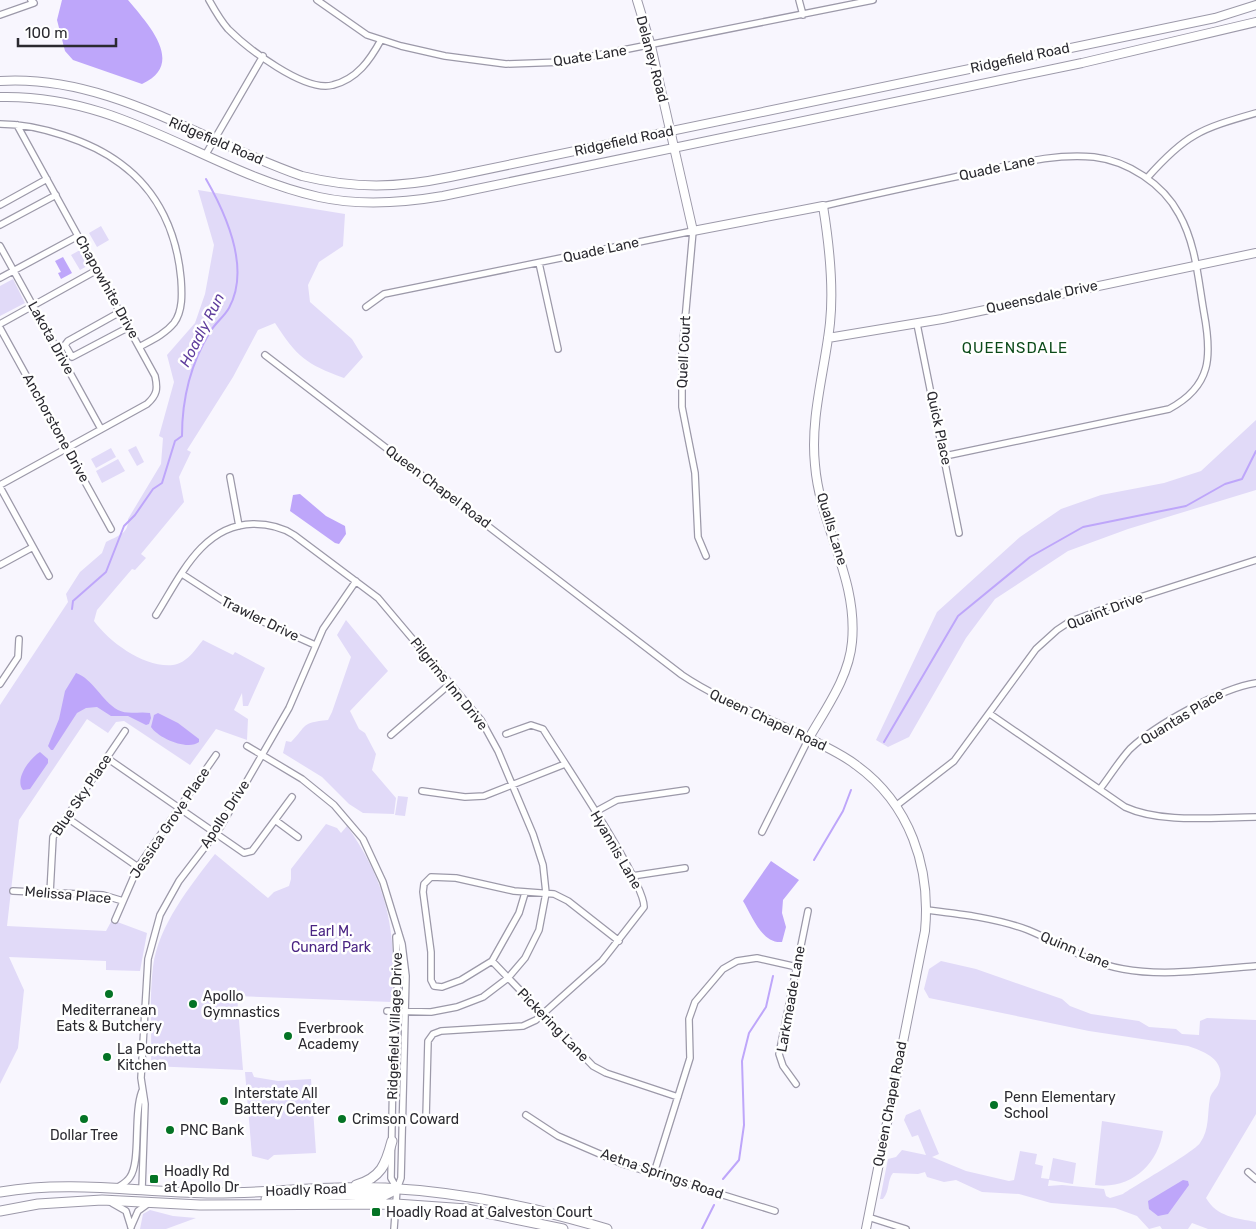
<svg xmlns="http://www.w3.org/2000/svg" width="1256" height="1229" font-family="Rubik,sans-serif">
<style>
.green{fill:#e1daf8}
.water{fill:#bea6fa}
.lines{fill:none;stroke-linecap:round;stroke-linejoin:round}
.stream{stroke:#bea6fa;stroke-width:2}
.street-casing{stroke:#9c99a9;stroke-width:8}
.secondary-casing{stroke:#9c99a9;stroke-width:10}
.primary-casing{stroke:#9c99a9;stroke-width:11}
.street{stroke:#fff;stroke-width:5.5}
.secondary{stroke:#fff;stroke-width:8}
.primary{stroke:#fff;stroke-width:9}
.poi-dot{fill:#047325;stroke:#fff;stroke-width:2}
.labels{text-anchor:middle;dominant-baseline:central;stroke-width:5;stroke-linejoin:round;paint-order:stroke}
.street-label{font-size:14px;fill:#2b2a30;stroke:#fff}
.park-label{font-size:14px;fill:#4a2483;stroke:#fff}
.poi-label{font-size:14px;fill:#2b2a30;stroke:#fff;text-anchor:start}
.water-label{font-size:15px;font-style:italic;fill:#5f3d9d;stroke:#fff}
.neighbourhood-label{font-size:15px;letter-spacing:1px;fill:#0c4b1a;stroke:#fff}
</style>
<rect width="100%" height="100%" fill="#f8f6fe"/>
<path class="green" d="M198 190 345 214 343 246 319 262 308 285 310 302 352 339 363 357 344 378C306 364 297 357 275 323L258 330 233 377 187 450 191 452 179 477 184 502 141 554 146 558 135 570 132 569 97 610 94 621C110 643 145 668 173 665 187 663 195 650 203 640L233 655 235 652 265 668 248 706H243L242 693 234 710 248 719 247 740 216 729 190 765 124 721 116 722 108 733 87 719 19 820 7 926 106 931 112 920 147 933 140 971 106 970V961L9 957 24 990 18 1048 0 1084V705L68 602 66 594 80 572 102 553 106 542C117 536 129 534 128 519L161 464 163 438 159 436 174 382 167 355 195 323 205 294 214 245Z
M101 226 109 240 97 247 89 233Z
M80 250 89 265 80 270 71 255Z
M13 279 25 303 0 316V286Z
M1256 420V490L1128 529 1068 551 995 599 966 638 909 737 888 747 876 740 937 612 1020 537 1061 509 1101 495 1164 483 1201 471Z
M136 446 144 462 137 466 128 450Z
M111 448 116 457 96 468 91 459Z
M118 459 125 471 102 483 96 471Z
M346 620 388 671 350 711 359 729 365 733 376 754 372 770 396 798 394 814 363 813 349 804 322 777 283 753 286 741 291 742C308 725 300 723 328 720L332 712 351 657 337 635Z
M398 796 408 797 405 816 395 815Z
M326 824 337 828 341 833 347 826C388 884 397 932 392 1002L237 996 243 1070 151 1066C152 1034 149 999 153 967 158 926 190 886 215 854L268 898 274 892 289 886 291 879V869Z
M941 961 976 969 1062 999 1070 1006 1091 1014 1139 1021 1149 1027 1176 1029 1182 1034 1199 1035 1200 1021 1207 1018 1256 1020V1114L1206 1198C1217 1217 1236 1218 1256 1222V1229H1208L1192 1223 1188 1229H1162L1160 1226 1149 1229 1137 1216 1115 1208 1051 1203 1019 1194 982 1192 956 1180 944 1182 927 1177 925 1172 918 1174 893 1173C887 1180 890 1191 883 1199H880L888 1159 896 1157 902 1150 926 1155 918 1135 912 1137 904 1120 906 1115 920 1109 939 1154 932 1157 966 1171 1009 1181 1014 1180 1020 1151 1037 1154 1035 1164 1043 1166 1041 1178 1049 1179 1053 1158 1076 1163 1073 1184 1049 1180 1048 1186 1062 1185 1104 1189 1106 1196 1110 1198 1123 1194C1136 1185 1194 1152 1200 1143 1210 1129 1207 1113 1210 1098 1211 1093 1216 1089 1218 1085 1228 1061 1206 1052 1188 1046L1089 1031 929 998 924 989 929 969Z
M245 1072H252L254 1077 278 1081 311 1079 316 1153 274 1155 268 1160 252 1156Z
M1102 1121 1163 1131C1158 1165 1130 1190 1095 1185Z
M150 1210 173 1216 196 1218 166 1229H140L143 1214Z"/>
<path class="water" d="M62 0H128C148 24 186 64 142 84L73 60 65 51 57 20Z
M63 257 72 273 61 279 58 273 61 272 55 261Z
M300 494 326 516 345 526 346 534 339 544 335 543 290 511 293 495Z
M76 673C92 678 102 701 118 710 127 715 140 711 150 713L151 718 149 724 146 725 128 716H111L97 707 86 708 77 713 53 750H51L48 746 59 719 65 691Z
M158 713 178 723 199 739V742C188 751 158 738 151 727L154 715Z
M40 752 48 759V763L30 789 23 790C14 779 30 758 40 752Z
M771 861 799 880 783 900 782 913 786 927 782 942C762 944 752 916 743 901Z
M1183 1180 1188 1181 1189 1185 1168 1214 1158 1216 1149 1209 1148 1201Z"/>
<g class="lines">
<path class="stream" d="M72 609 73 601 106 572 124 526 135 515 153 489 162 483 175 441 182 436C182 399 191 363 210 332 215 323 224 317 229 308 251 268 226 214 206 179
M884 742 958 616 1030 557 1083 527 1186 506 1225 484 1242 479 1256 451
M814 860 843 811 851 790
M723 1179 739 1160 744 1125 742 1061 749 1033 766 1007 773 976
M702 1229 714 1205"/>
<g class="street-casing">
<path id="street" d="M209 0C214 9 221 21 228 29 247 48 305 93 333 85 357 79 370 60 381 40
M317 0 367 35 401 46 445 56 506 64 563 62 873 0
M799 0 803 15
M0 15 34 3 31 0
M0 124C38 124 91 141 121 164 159 192 177 234 181 279 182 293 183 311 174 323 165 334 152 340 139 347
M206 154 263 56
M1147 178C1186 134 1200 129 1256 113
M0 205 47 179
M823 206C875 194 927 183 978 172 1016 164 1055 153 1094 157 1128 161 1163 184 1179 214 1196 244 1198 279 1204 313 1212 356 1212 386 1169 409L945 456
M0 225 56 195
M0 246 101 429
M539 263 558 349
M0 278 78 236
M366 307 384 294 693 231 682 354V407L695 473 698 537 706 556
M120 312 68 341 65 345 72 357 129 327
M0 324 97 270
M917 324 959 533
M0 328 111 529
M265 355 682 675C722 702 767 716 809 738L762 832
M230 477 239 526
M0 485 147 404C157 395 158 389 155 376L17 125
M0 487 49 576
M0 565 33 547
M182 574 239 611 315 645
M156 615C180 577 202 525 253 524 268 524 282 527 294 535L378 598 481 720 498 751 533 834 543 865 546 893 539 930 525 958 508 978 483 997 457 1007 431 1012 387 1011
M0 684 18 657 19 639
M990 714 1125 807C1162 824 1216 817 1256 817
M391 735 451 683
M247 746 302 779 334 805 363 839 383 882 402 944 406 976 401 1178 397 1189 394 1229
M107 758 244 853 252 851 292 797
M1100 789C1110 776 1119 761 1130 749 1155 725 1222 688 1256 683
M422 791 465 797 484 796 565 764
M897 805 954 761 1036 649 1057 630 1069 622 1109 607 1256 560
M595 812 617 800 686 790
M66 817 138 867
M275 820 298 837
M632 876 685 868
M13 891 103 895 123 901
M50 893 53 837 125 731
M525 893 519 913 492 961 461 980 442 987 434 986 431 980V952L423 892 424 884 431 877 456 878 514 891 554 894 568 901 619 941
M927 910C960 914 996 918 1028 930 1060 943 1088 963 1123 969 1166 977 1213 969 1256 966
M115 920 138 867 216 755
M396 937 398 976 393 1067 391 1178 397 1189
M492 961 593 1066 606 1073 678 1097
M796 1084 783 1066 779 1054 808 911
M526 1115 558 1136 623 1164 775 1211
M426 1118 428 1041 433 1034 441 1031 523 1026 536 1020 602 961 644 907C645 882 561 758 543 729L531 725 506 734
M1248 1172 1256 1179
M654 1173 690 1058 689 1019 695 1002 723 969 737 961 757 958 797 967
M118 1187C123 1184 127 1182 130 1177 141 1161 133 1114 142 1091
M142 1189 145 1104 141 1078 148 959 160 915 179 881 221 826 289 708 323 629 356 581
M112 1203 126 1211 131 1227
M868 1217 906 1229
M131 1227 138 1211 149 1203"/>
</g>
<g class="secondary-casing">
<path id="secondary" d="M637 0 651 46 693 231 823 206C829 243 834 285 830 323 825 370 810 417 815 465 820 527 858 578 852 642 849 677 826 708 809 738 825 747 842 754 856 765 910 804 931 867 925 931L866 1229
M0 81C108 74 203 142 302 176 356 189 397 188 450 177L1215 18 1256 5
M0 97C124 94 205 171 319 197 360 206 402 203 443 196L1082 63 1256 22
M828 338 942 319 1256 253"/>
</g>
<g class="primary-casing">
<path id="primary" d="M356 1185C381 1178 386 1164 392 1141
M0 1192C69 1180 138 1192 207 1193 267 1194 325 1185 385 1188 461 1192 535 1207 607 1229
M266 1199 335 1195 383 1196 397 1189
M0 1211 38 1204 102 1200 200 1205 396 1204 467 1209 563 1229"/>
</g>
<use href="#street" class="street"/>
<use href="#secondary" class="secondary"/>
<use href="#primary" class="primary"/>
</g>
<g class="poi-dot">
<circle cx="109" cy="994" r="5"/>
<circle cx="193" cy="1004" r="5"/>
<circle cx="288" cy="1036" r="5"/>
<circle cx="107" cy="1057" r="5"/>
<circle cx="224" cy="1101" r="5"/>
<circle cx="994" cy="1105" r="5"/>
<circle cx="84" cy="1119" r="5"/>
<circle cx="342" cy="1119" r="5"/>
<circle cx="170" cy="1130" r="5"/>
<rect x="149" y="1174" width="10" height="10" rx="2.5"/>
<rect x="371" y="1207" width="10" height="10" rx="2.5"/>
</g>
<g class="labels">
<g class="street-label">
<text transform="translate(590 56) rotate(-9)">Quate Lane</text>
<text transform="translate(1020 58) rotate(-12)">Ridgefield Road</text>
<text transform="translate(652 59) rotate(75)">Delaney Road</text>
<text transform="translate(216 141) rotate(23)">Ridgefield Road</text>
<text transform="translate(624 141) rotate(-12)">Ridgefield Road</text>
<text transform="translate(997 168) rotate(-12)">Quade Lane</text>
<text transform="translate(601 250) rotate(-12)">Quade Lane</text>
<text transform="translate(107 287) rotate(61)">Chapowhite Drive</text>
<text transform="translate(1042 297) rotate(-12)">Queensdale Drive</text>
<text transform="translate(51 338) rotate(61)">Lakota Drive</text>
<text transform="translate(684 352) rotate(-87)">Quell Court</text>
<text transform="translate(56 428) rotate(61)">Anchorstone Drive</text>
<text transform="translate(939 428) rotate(78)">Quick Place</text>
<text transform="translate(438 487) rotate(37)">Queen Chapel Road</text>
<text transform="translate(832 529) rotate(73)">Qualls Lane</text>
<text transform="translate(1105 611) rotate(-21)">Quaint Drive</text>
<text transform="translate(260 619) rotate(26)">Trawler Drive</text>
<text transform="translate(449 684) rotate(51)">Pilgrims Inn Drive</text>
<text transform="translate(1182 717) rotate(-31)">Quantas Place</text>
<text transform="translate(768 720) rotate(25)">Queen Chapel Road</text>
<text transform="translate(82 795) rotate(-56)">Blue Sky Place</text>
<text transform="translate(225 814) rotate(-57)">Apollo Drive</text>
<text transform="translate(170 823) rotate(-56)">Jessica Grove Place</text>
<text transform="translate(616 850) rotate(60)">Hyannis Lane</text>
<text transform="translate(68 895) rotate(5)">Melissa Place</text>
<text transform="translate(1075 950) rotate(23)">Quinn Lane</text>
<text transform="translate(791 999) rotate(-80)">Larkmeade Lane</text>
<text transform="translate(553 1025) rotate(46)">Pickering Lane</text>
<text transform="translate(395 1026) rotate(-88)">Ridgefield Village Drive</text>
<text transform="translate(890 1104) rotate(-79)">Queen Chapel Road</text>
<text transform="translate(662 1174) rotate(19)">Aetna Springs Road</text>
<text transform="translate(306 1190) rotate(-2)">Hoadly Road</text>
</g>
<g class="park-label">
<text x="331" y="931">Earl M.<tspan x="331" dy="16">Cunard Park</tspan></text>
</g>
<g class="poi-label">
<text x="203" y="996">Apollo<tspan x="203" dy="16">Gymnastics</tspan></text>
<text x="109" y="1010" text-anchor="middle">Mediterranean<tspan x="109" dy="16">Eats &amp; Butchery</tspan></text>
<text x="298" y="1028">Everbrook<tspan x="298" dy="16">Academy</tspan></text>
<text x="117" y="1049">La Porchetta<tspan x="117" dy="16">Kitchen</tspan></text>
<text x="234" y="1093">Interstate All<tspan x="234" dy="16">Battery Center</tspan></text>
<text x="1004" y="1097">Penn Elementary<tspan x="1004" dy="16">School</tspan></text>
<text x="352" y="1119">Crimson Coward</text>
<text x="180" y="1130">PNC Bank</text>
<text x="84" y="1135" text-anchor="middle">Dollar Tree</text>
<text x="164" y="1171">Hoadly Rd<tspan x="164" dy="16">at Apollo Dr</tspan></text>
<text x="386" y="1212">Hoadly Road at Galveston Court</text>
</g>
<g class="water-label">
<text transform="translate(202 330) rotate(-63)">Hoadly Run</text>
</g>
<g class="neighbourhood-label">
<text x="1015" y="348">QUEENSDALE</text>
</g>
</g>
<path d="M18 38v8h98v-8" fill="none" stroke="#2b2a30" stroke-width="2.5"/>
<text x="25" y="38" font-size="15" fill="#2b2a30" stroke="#ffffff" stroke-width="4" paint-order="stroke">100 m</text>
</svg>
